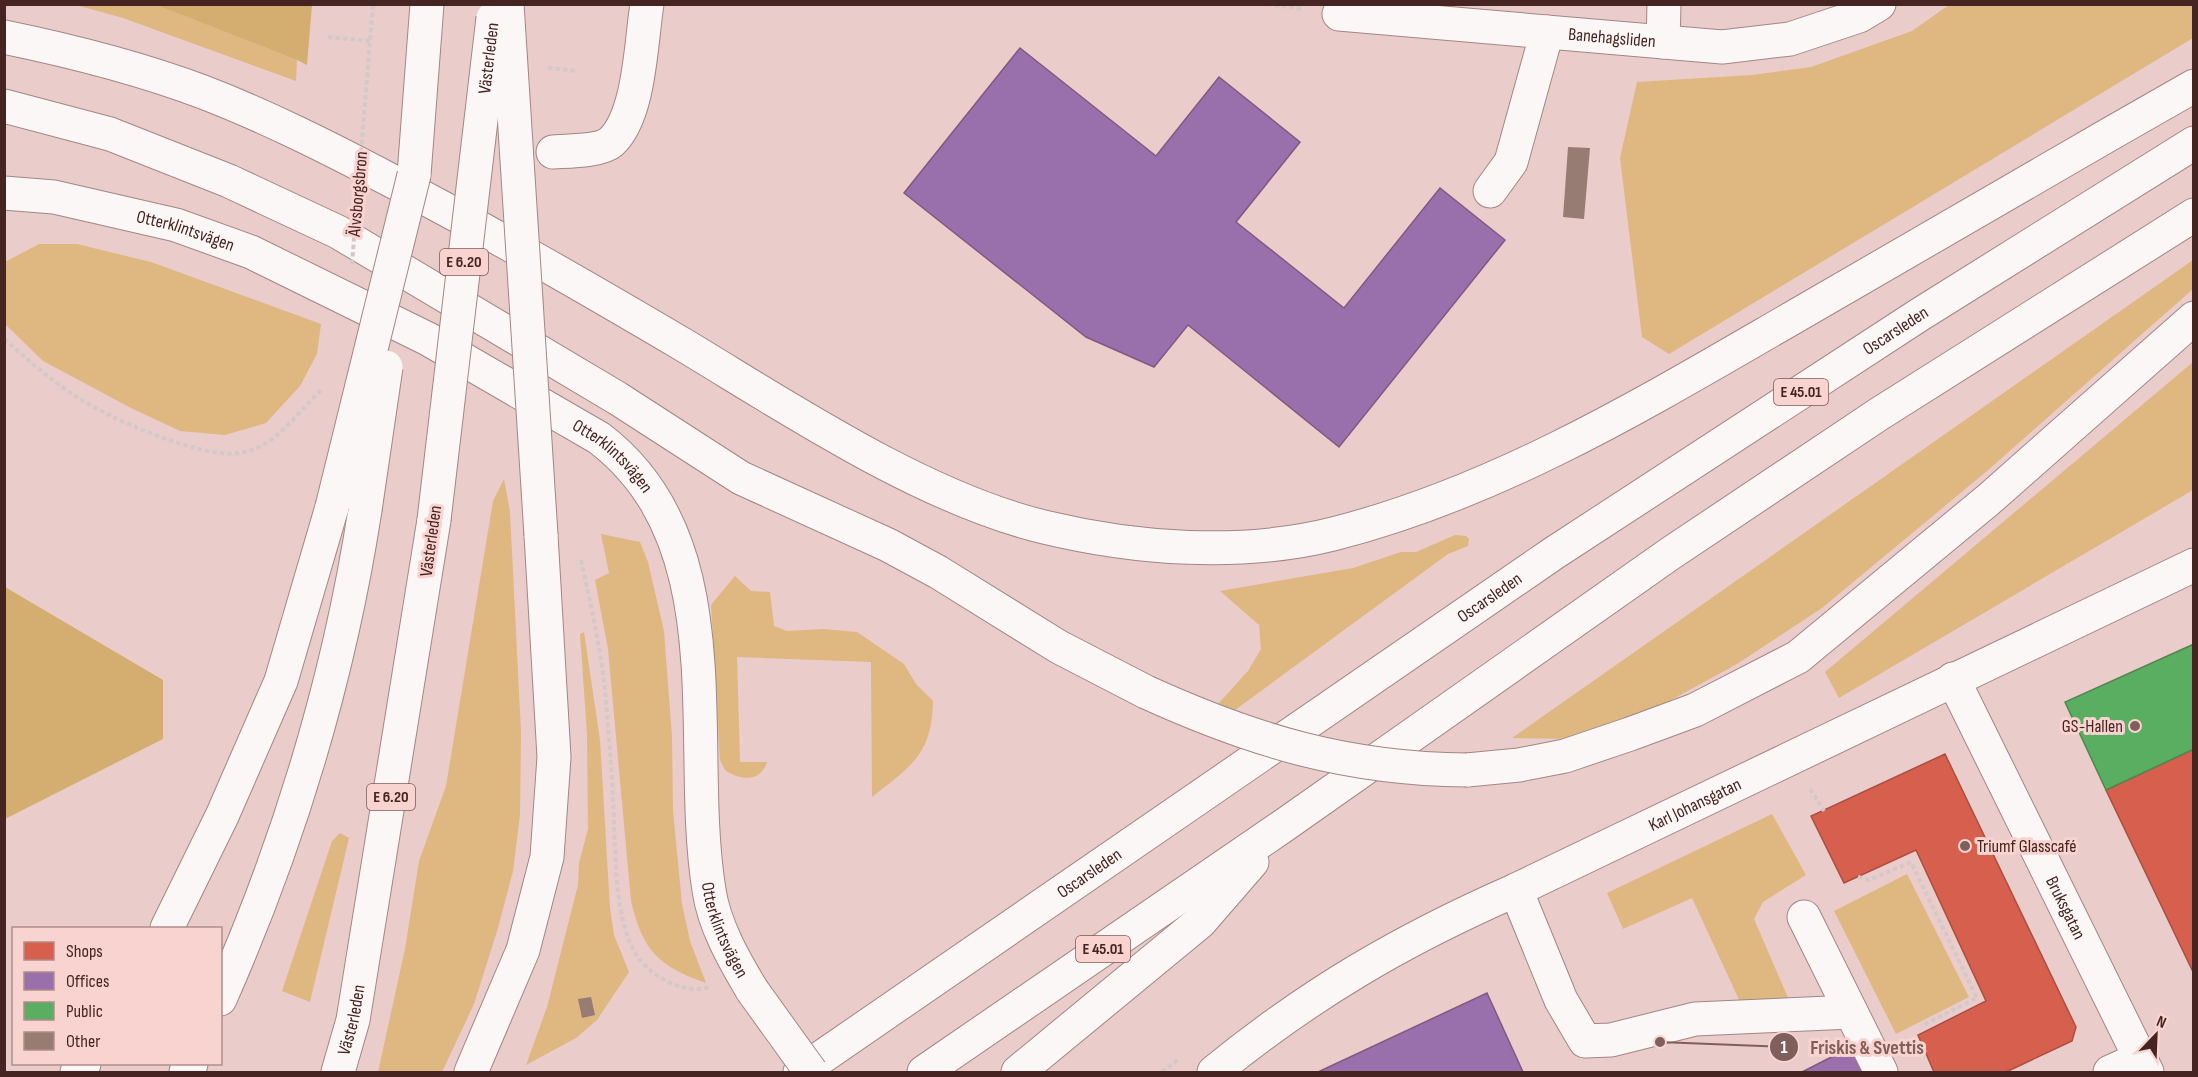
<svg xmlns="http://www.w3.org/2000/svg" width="2198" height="1077" font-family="'Sofia Sans Condensed',sans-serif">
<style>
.green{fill:#deb880}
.forest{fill:#d3ae70}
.shops{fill:#d6604d;stroke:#ab4e40;stroke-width:1.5}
.offices{fill:#9970ab;stroke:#805982;stroke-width:1.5}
.public{fill:#5aae61;stroke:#54854e;stroke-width:1.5}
.building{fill:#977c74}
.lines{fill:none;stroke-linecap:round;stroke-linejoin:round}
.minor-casing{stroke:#a28685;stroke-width:35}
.highway-casing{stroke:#a28685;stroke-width:35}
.path{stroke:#d3c9c8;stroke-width:4;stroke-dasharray:4.5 3;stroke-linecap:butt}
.minor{stroke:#fcf7f7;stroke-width:33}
.highway{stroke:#fcf7f7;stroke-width:33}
.minor-bridge-casing{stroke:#a28685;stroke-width:35;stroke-linecap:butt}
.highway-bridge-casing{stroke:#a28685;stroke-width:35;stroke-linecap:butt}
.path-bridge{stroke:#d3c9c8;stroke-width:4;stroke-dasharray:4.5 3;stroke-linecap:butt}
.minor-bridge{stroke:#fcf7f7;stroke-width:33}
.highway-bridge{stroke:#fcf7f7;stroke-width:33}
.poi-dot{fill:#7f5f5c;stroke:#f9d3d0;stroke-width:2}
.labels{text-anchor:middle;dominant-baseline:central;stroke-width:6;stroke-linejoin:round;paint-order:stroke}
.shield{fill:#f9d3d0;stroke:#7c5856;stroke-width:1.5}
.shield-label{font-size:16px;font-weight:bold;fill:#462421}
.street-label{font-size:18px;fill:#462421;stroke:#f9d3d0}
.poi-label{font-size:18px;fill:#462421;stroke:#f9d3d0;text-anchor:end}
.leader{fill:none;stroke:#7f5f5c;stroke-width:2}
.callout-dot{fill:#7f5f5c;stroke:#f9d3d0;stroke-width:2}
.mark-label{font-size:18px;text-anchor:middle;font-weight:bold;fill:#fff}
.callout-label{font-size:20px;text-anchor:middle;font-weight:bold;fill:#7f5f5c;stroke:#f9d3d0;stroke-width:6;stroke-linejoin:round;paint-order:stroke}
</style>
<rect width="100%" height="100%" fill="#eaccca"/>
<path class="green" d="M76 5H156L297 60 296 81 123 18Z
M1949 5H2193V38L1669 354 1642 337 1620 158 1637 82 1752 75 1811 67 1912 31Z
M39 244H77L151 262 321 324 317 354 300 386 266 423 225 435 180 431 131 408 43 361 5 324V262Z
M2193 260V289L1987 471 1822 608 1737 664 1651 711 1575 739 1512 738Z
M2193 362V490L1839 698 1825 672Z
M504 479 510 512 521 732 520 815 513 871 498 928 474 1004 442 1072H378L405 949 419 861 446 786 493 501Z
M601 534 640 542 648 562 664 631 672 737 673 811 682 904 690 941 706 983C658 966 643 951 631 901L608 649 595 580 609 573Z
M1455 535 1466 536 1469 539 1468 546 1448 554 1235 710 1218 704 1248 671 1261 649 1259 625 1220 591 1353 568 1401 552H1416Z
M735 576 751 591 770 592 774 626 787 631 823 629 857 632 904 664 916 684 933 701C932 755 911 766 872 797L871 662 737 657 740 762H767C761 782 740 781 725 770L720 760 711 605Z
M584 632 600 740 610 908 614 935 629 972 597 1020 576 1038 526 1065 547 1007 578 885 579 863 588 829 587 734 580 634Z
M1772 814 1806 875 1763 902 1754 919 1789 1000 1741 1004 1692 898 1623 929 1607 893Z
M340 833 349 838 310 1002 282 991 332 841Z
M1907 874 1969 997 1896 1034 1834 911Z"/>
<path class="forest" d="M156 5H312L307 65 297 60Z
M5 587 163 680V739L5 819Z"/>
<path class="shops" d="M2194 749V974L2106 790Z
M1945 754 2076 1027 2072 1041 2006 1072H1934L1918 1035 1986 1001 1916 850 1844 883 1811 816Z"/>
<path class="offices" d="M1020 48 1156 156 1219 77 1300 142 1236 222 1344 308 1440 188 1505 240 1339 447 1188 325 1154 367 1086 337 904 193Z
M1487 993 1523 1072H1318Z
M1853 1046 1867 1072H1802Z"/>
<path class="public" d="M2194 644V749L2106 790 2065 702Z"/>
<path class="building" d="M1568 147 1590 148 1584 219 1563 217Z
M591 997 595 1015 582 1018 578 999Z"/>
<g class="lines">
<g class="minor-casing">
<g id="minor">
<path id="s1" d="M1339 14 1722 47 1790 39 1859 16 1879 4"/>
<path d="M1663 42 1664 4"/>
<path d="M553 152C567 151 601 151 611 142 640 116 641 41 647 4"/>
<path d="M1490 191 1511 162 1547 32"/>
<path id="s2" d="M4 193 54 197 176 225 251 252 428 339 599 438C737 543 685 742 709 890 714 925 734 960 752 990"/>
<path id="s3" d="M1953 679 2147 1072"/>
<path d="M1516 890 1561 1000 1585 1041 1611 1040 1695 1019 1851 1012"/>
<path d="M1804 917 1881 1072"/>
<path id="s4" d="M1214 1072C1311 993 1402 940 1516 890L2194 565"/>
<path d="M2110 1072 2141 1058"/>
</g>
</g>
<g class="highway-casing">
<g id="highway">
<path d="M4 37C72 51 139 68 203 92 268 117 329 148 390 180 491 232 589 289 687 347 793 411 924 498 1044 527 1135 549 1241 557 1333 534 1499 492 1647 402 1794 317 1927 240 2060 162 2194 86"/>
<path d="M4 106 110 134 229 181 338 232 617 398 741 478 888 545 938 572 1059 647 1146 692"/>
<path d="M414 175 427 4"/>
<path d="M1467 770 1519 765 1565 756 1630 734 1695 710 1798 657 1988 500 2194 318"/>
<path d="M167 928 222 816 281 681 332 507"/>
<path d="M220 999C289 843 339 678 365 510"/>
<path d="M77 1072 84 1064"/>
<path d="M186 1072 191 1064"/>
<path id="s5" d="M338 1072 353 1020 434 520"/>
<path d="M471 1072 523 950 547 857 554 757 541 535"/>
<path id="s6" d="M800 1072 1554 553 1919 315 2194 143"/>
<path d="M924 1072 1283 826 1671 553 1879 414 2194 215"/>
<path d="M1018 1072 1200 922 1252 862"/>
</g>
</g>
<path class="path" d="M1267 4 1303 9
M328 37 370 41
M548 68 577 71
M4 339C29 361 53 382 80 399 113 420 202 459 240 453 275 448 298 412 322 389
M581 560C590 600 599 641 604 681 608 720 611 761 613 800 616 845 612 924 640 960 654 978 687 995 709 987
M1810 789 1824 811
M1858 877 1869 880 1911 862 1977 998 1921 1026
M1162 1072 1179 1059"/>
<use href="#minor" class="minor"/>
<use href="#highway" class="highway"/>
<g class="minor-bridge-casing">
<path id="minor-bridge" d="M752 990 811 1072"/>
</g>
<g class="highway-bridge-casing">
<g id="highway-bridge">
<path d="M507 4 541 535"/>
<path d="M332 507 414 175"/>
<path d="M365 510 386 367"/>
<path id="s7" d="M434 520 493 18"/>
<path d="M1146 692C1254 741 1347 769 1467 770"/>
</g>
</g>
<path class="path-bridge" d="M352 264 373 4"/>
<use href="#minor-bridge" class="minor-bridge"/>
<use href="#highway-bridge" class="highway-bridge"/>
</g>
<g class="poi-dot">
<circle cx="2135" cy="726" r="6"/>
<circle cx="1965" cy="846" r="6"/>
</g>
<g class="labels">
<g class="shield">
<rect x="440" y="249" width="48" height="26" rx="4.5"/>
<rect x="1774" y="379" width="54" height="26" rx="4.5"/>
<rect x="367" y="784" width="48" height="26" rx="4.5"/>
<rect x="1076" y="936" width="54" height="26" rx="4.5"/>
</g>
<g class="shield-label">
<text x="464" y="262">E 6.20</text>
<text x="1801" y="392">E 45.01</text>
<text x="391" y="797">E 6.20</text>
<text x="1103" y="949">E 45.01</text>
</g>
<g class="street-label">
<text stroke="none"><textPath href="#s1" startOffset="274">Banehagsliden</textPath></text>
<text stroke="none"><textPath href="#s7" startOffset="465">Västerleden</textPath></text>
<text transform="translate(358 194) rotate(-85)">Älvsborgsbron</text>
<text stroke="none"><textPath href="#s2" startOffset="186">Otterklintsvägen</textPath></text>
<text stroke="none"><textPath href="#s6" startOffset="1323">Oscarsleden</textPath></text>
<text stroke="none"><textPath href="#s2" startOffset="672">Otterklintsvägen</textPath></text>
<text transform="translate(431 541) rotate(-82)">Västerleden</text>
<text stroke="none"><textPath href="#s6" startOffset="837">Oscarsleden</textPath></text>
<text stroke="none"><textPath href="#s4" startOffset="552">Karl Johansgatan</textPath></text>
<text stroke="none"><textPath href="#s6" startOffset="351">Oscarsleden</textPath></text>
<text stroke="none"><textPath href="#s3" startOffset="255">Bruksgatan</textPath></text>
<text stroke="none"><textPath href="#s2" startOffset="1174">Otterklintsvägen</textPath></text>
<text stroke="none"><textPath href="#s5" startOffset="54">Västerleden</textPath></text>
</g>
<g class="poi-label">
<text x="2123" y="726">GS-Hallen</text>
<text x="1977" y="846" text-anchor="start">Triumf Glasscafé</text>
</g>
</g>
<path class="leader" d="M1660 1042L1784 1047"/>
<g class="callout-dot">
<circle cx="1660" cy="1042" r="6"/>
<circle cx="1784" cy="1047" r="15"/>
</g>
<g class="mark-label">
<text x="1784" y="1053">1</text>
</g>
<g class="callout-label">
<text x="1867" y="1054">Friskis &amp; Svettis</text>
</g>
<rect width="2198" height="1077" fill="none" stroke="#462421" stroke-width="12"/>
<rect x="12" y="927" width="210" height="138" fill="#f9d3d0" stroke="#b18d8a" stroke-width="1.5"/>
<rect x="24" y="942" width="30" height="18" fill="#d6604d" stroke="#b18d8a" stroke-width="1.5"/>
<text x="66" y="957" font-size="18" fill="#462421">Shops</text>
<rect x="24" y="972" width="30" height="18" fill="#9970ab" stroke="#b18d8a" stroke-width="1.5"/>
<text x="66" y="987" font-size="18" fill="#462421">Offices</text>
<rect x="24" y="1002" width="30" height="18" fill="#5aae61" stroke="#b18d8a" stroke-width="1.5"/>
<text x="66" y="1017" font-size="18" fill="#462421">Public</text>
<rect x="24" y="1032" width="30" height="18" fill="#977c74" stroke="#b18d8a" stroke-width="1.5"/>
<text x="66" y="1047" font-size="18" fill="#462421">Other</text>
<g transform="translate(2156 1035) rotate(23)" stroke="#f9d3d0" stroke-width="4.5" paint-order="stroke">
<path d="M0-4.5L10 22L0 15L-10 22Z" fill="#462421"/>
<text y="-9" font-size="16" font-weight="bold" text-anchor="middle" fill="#462421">N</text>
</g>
</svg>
